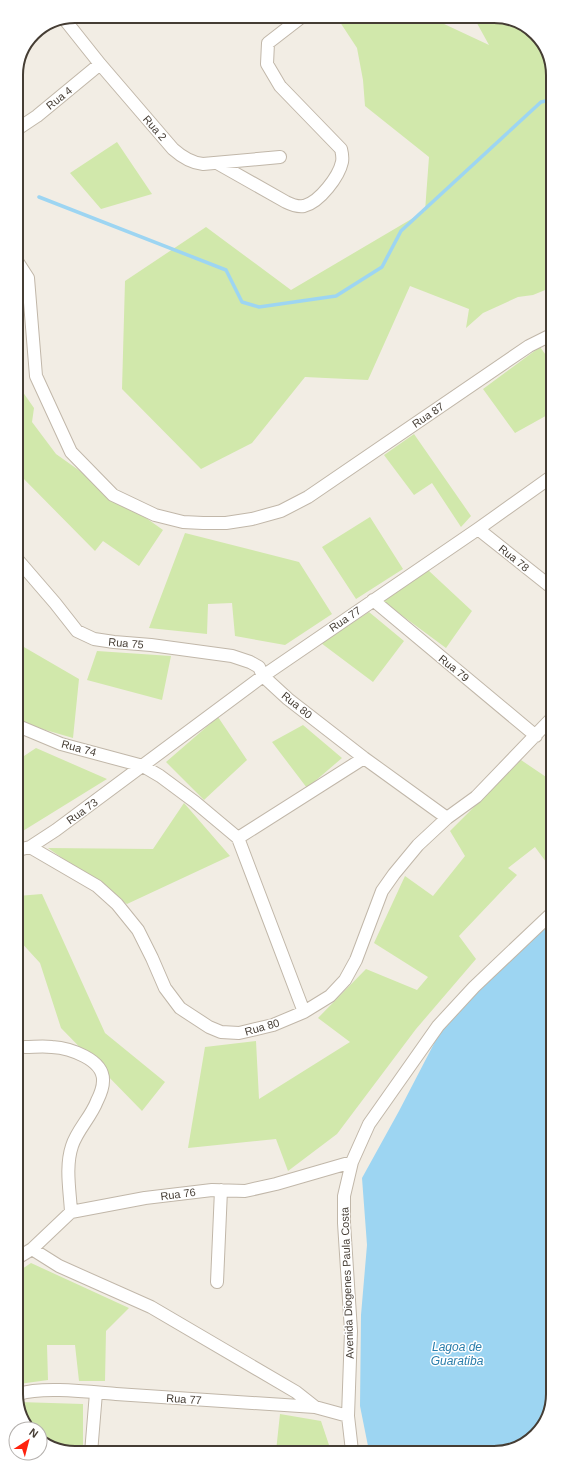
<svg xmlns="http://www.w3.org/2000/svg" width="569" height="1469" font-family="Arial,sans-serif">
<style>
.green{fill:#d1e8ab}
.water{fill:#9dd5f2}
.lines{fill:none;stroke-linecap:round;stroke-linejoin:round}
.stream{stroke:#9dd5f2;stroke-width:3.5}
.minor-casing{stroke:#c1b7a9;stroke-width:14}
.minor{stroke:#fff;stroke-width:12}
.labels{text-anchor:middle;dominant-baseline:central;stroke-width:3;stroke-linejoin:round;paint-order:stroke}
.street-label{font-size:11px;fill:#453d34;stroke:#fff}
.water-label{font-size:12px;font-style:italic;fill:#297dab;stroke:#fff}
.rim{fill:none;stroke:#453d34;stroke-width:2}
</style>
<rect width="100%" height="100%" fill="#f2ede4"/>
<path class="green" d="M336 16H427L489 45 473 16H498L530 28 550 56V288L533 295 518 297 483 313 466 328 469 309 410 286 368 380 305 377 252 443 201 469 122 389 125 281 206 227 291 290 425 211 429 157 365 106 363 80 357 48Z
M117 142 152 194 101 209 70 173Z
M540 347 551 362V413L515 433 483 389Z
M17 351 20 388 34 408 32 422 56 454 163 530 139 566 103 541 95 551 17 472Z
M414 434 471 516 461 527 432 483 414 495 384 455Z
M370 517 403 569 356 599 322 547Z
M185 533 299 562 332 614 285 645 235 636 232 603 208 604 207 634 149 628Z
M428 570 472 611 446 648 381 600Z
M369 612 404 641 373 682 321 643Z
M17 643 79 679 73 738 18 722Z
M97 651 171 656 162 700 87 680Z
M218 717 247 760 204 800 166 762Z
M303 725 342 758 307 788 272 742Z
M36 748 107 779 18 834V760Z
M521 760 552 781V836L550 838 552 841V870L535 847 508 868 517 875 459 936 476 959 416 1029 337 1134 288 1171 276 1139 188 1148 205 1047 256 1041 259 1099 350 1042 318 1018 366 969 417 990 428 977 374 943 405 876 433 896 465 856 450 831Z
M184 803 230 856 127 904 48 848 153 849Z
M42 894 105 1033 165 1082 142 1111 61 1028 40 963 18 939V896Z
M31 1263 129 1308 106 1331 105 1381H79L75 1345H47L48 1380 19 1384V1271Z
M19 1402 83 1404V1448L47 1444 40 1441V1429H31L19 1413Z
M280 1414 321 1421 331 1451H276Z"/>
<path class="water" d="M552 919 553 1394 541 1430 513 1450 369 1451 360 1406 361 1315 367 1245 362 1178 399 1111 439 1034 490 979Z"/>
<g class="lines">
<path class="stream" d="M39 197 226 270 242 302 259 307 336 296 382 267 401 231 541 102 550 100"/>
<g class="minor-casing">
<path id="minor" d="M65 20 100 64 173 149C182 157 191 163 203 164L280 157
M16 130 37 116 100 64
M217 163 286 202C292 205 298 207 304 206 320 202 339 176 342 162 343 157 342 153 341 149L280 86 267 64 268 43 299 19
M17 261 28 278 36 376 71 452 113 495 155 515 183 522 203 523H226L252 519 281 511 308 497 529 346 551 335
M478 529 551 587
M17 559 55 603 77 631 94 639 114 642 151 645 232 656 250 662 259 667 263 676 288 699 364 758 447 818
M373 600 536 736
M18 726 61 744 143 766 160 776 195 802 238 838 304 1012
M238 838 364 758
M30 847 97 886 117 904 138 930 152 958 165 988 180 1008 209 1027 221 1032 239 1033 273 1025 304 1012 330 996 345 980 356 960 382 891 394 874 418 845 447 818 476 797 551 719
M18 850 30 847 56 830 263 676 478 529 551 477
M25 1047C34 1047 43 1046 52 1047 69 1048 104 1059 103 1081 103 1088 100 1095 97 1101 91 1117 77 1130 72 1146 65 1167 70 1191 71 1212
M32 1249 59 1266 151 1307 296 1392 315 1407
M19 1257 32 1249 71 1212 145 1198 212 1190 245 1191 276 1184 352 1162
M217 1282 221 1190
M19 1394C42 1386 91 1392 116 1394 183 1398 249 1403 315 1407L348 1416
M352 1451 348 1416 351 1331 344 1223V1196L352 1162 369 1124 438 1026 474 987 552 913
M91 1453 96 1393"/>
</g>
<use href="#minor" class="minor"/>
</g>
<g class="labels">
<g class="street-label">
<text transform="translate(59 98) rotate(-39)">Rua 4</text>
<text transform="translate(155 128) rotate(49)">Rua 2</text>
<text transform="translate(428 415) rotate(-34)">Rua 87</text>
<text transform="translate(514 558) rotate(39)">Rua 78</text>
<text transform="translate(345 619) rotate(-34)">Rua 77</text>
<text transform="translate(126 643) rotate(5)">Rua 75</text>
<text transform="translate(454 668) rotate(39)">Rua 79</text>
<text transform="translate(297 705) rotate(39)">Rua 80</text>
<text transform="translate(79 748) rotate(15)">Rua 74</text>
<text transform="translate(82 811) rotate(-36)">Rua 73</text>
<text transform="translate(262 1027) rotate(-16)">Rua 80</text>
<text transform="translate(178 1194) rotate(-7)">Rua 76</text>
<text transform="translate(347 1283) rotate(-92)">Avenida Diogenes Paula Costa</text>
<text transform="translate(184 1399) rotate(4)">Rua 77</text>
</g>
<g class="water-label">
<text x="457" y="1347">Lagoa de<tspan x="457" dy="14">Guaratiba</tspan></text>
</g>
</g>
<path d="M0 0H569V1469H0ZM75 23H494A52 52 0 0 1 546 75V1394A52 52 0 0 1 494 1446H75A52 52 0 0 1 23 1394V75A52 52 0 0 1 75 23Z" fill="#fff" fill-rule="evenodd"/>
<path class="rim" d="M75 23H494A52 52 0 0 1 546 75V1394A52 52 0 0 1 494 1446H75A52 52 0 0 1 23 1394V75A52 52 0 0 1 75 23Z"/>
<g transform="translate(28 1441) rotate(36)"><circle r="19" fill="#ffffff" stroke="#b5b1ae"/>
<path d="M0-3L7 15L0 10L-7 15Z" fill="#ff220e"/>
<text y="-6" font-size="11" font-weight="bold" text-anchor="middle" fill="#453d34">N</text>
</g>
</svg>
